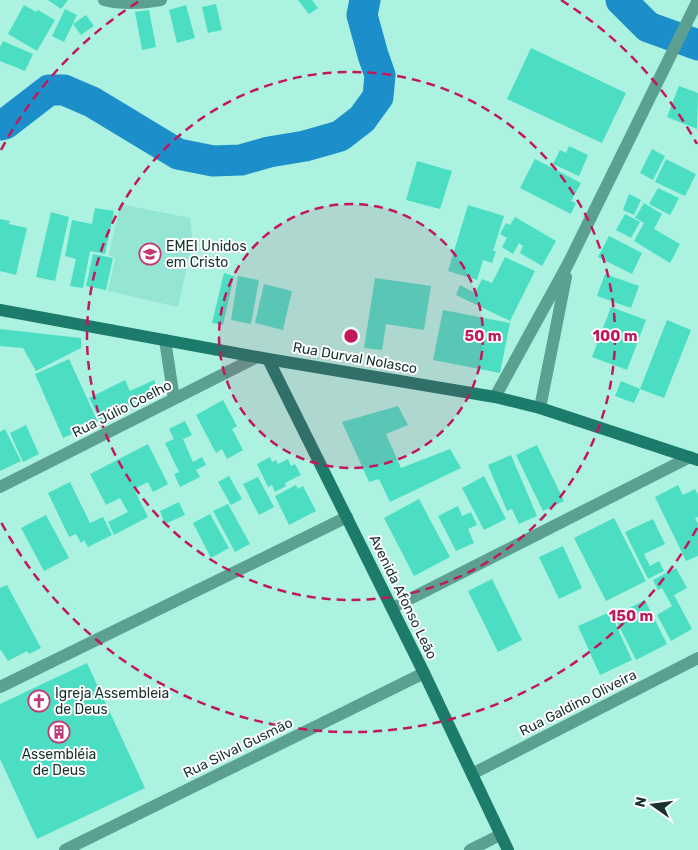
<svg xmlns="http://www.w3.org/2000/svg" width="698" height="850" font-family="Rubik,sans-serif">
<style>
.built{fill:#95e5d4}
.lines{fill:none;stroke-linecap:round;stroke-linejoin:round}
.river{stroke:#1c8ec9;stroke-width:31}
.building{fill:#4cdec3}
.street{stroke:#5ca091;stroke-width:12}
.secondary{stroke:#1d7b6b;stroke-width:12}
.ring{fill:none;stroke:#c2185b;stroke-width:2.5;stroke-dasharray:9 6}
.labels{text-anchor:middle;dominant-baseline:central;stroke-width:4;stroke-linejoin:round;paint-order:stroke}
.poi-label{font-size:14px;fill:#16332d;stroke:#fff;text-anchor:start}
.street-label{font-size:14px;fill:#16332d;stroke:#fff}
.centre{fill:#c2185b;stroke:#fff;stroke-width:2.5}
.ring-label{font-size:15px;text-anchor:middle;font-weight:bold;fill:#c2185b;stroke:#fff;stroke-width:4;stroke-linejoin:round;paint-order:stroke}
</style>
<rect width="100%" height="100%" fill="#abf2e1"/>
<path class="built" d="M120 204 190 218 192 235 185 252 190 253 178 307 108 291 115 258 109 255Z"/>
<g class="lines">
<path class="river" d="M621 0 648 27 698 45
M0 125 5 124 49 90H64L92 102 178 154 213 161 241 160 269 152 305 146 340 136 362 119 378 97 380 75 373 55 362 15 365 0"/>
</g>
<path class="building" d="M48 0H68L61 9Z
M298 0H312L318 8 309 14Z
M216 4 222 30 208 33 202 7Z
M24 5 36 12 38 10 55 20 37 51 8 34Z
M186 5 195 38 177 43 169 10Z
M65 9 77 15 64 42 52 36Z
M149 10 156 47 142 50 135 12Z
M86 15 94 26 81 35 73 24Z
M3 41 33 54 25 71 0 61V47Z
M531 48 626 93 602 143 507 99Z
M679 86 698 93 697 129 667 117Z
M569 146 588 155 579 176 553 164 560 150 566 153Z
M652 149 665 156 653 180 640 173Z
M535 159 581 183 571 201 576 203 571 214 520 188Z
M666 159 696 174 685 196 655 182Z
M417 161 452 171 440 209 406 200Z
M658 188 679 198 670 215 649 204Z
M629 194 641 200 634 215 623 210Z
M644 203 662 214 654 229 680 244 670 263 634 241 644 223 635 218Z
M468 205 504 216 493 251H496L492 263 483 260 477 280 448 271Z
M95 208 114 211 105 254 90 251 83 288 70 286 76 259 65 256 72 220 92 224Z
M51 212 69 217 55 281 36 277Z
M625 214 640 222 631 238 616 230Z
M515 217 556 241 542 266 520 253 523 246 519 243 513 254 502 247 507 238 500 234 506 223 510 225Z
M0 219 10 221 9 224 27 228 16 275 0 271Z
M609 236 642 253 632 274 598 257Z
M93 254 113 258 106 290 86 286Z
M505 257 535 271 510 321 456 295 460 285 475 293 482 279 492 283Z
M224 273 234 276 223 325 212 323Z
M605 274 639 286 631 308 597 296Z
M238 276 259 280 251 324 231 320Z
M375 278 431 286 424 330 386 324 382 350 364 348Z
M264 284 292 291 283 330 255 323Z
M611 307 646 320 627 370 592 357Z
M443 310 510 323 500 373 433 360Z
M667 320 691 330 664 398 640 389Z
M0 329 81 338V348L36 371 23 348 0 346Z
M69 359 98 422 63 438 35 374Z
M125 380 130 391 154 380 159 392 100 420 89 398Z
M621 381 640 389 634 403 615 396Z
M223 400 237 426 232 429 243 450 227 459 222 449 216 453 196 415Z
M398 406 408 425 386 434 401 468 450 449 461 468 390 502 379 479 369 482 342 422Z
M185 421 192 435 183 439 193 462 202 457 206 465 196 470 200 477 180 487 174 474 179 472 165 443 174 439 169 429Z
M26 425 39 454 23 462 10 433Z
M5 429 21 461 0 471V432Z
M148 444 168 484 153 492 148 482 134 489 148 517 114 535 108 522 128 512 120 498 106 505 90 474Z
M537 445 564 501 543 511 516 455Z
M511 455 537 516 519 524 512 509 507 511 488 465Z
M270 457 272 462 276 460 278 464 288 459 291 466 295 464 301 475 285 483 286 486 275 492 272 485 268 487 257 464Z
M229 476 242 499 231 505 218 482Z
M484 476 506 519 484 530 462 488Z
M258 477 274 507 259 515 243 484Z
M70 482 90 523 103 517 112 535 88 547 84 540 81 543 76 534 69 537 48 493Z
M296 485 298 489 303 486 316 511 289 525 275 496Z
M678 485 683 495 695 489 698 495V517L695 518 698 524V556L686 561 655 497Z
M419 499 450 557 414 576 384 518Z
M179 502 185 515 165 524 160 511Z
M228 504 250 544 235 552 213 511Z
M458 506 462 516 471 512 477 525 468 529 474 543 456 551 438 516Z
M210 514 229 548 211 558 193 523Z
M46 515 69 558 44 571 21 528Z
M614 518 646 581 606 601 574 538Z
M653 519 665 544 644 554 650 566 659 561 664 571 648 579 625 532Z
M563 546 582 588 559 599 539 557Z
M676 568 687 588 674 595 692 629 671 641 657 615 672 606 662 588 658 590 653 580Z
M492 579 522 640 498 652 468 591Z
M7 585 41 648 29 654 27 651 8 661 1 650 0 651V588Z
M645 600 667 644 636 660 614 616Z
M610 612 632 660 600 675 578 626Z
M87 663 145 788 37 839 0 759V704Z"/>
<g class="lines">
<path class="street" d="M104 0C123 5 142 3 161 0
M165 340 174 399
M495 397 568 264 698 0
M540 408 566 277
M0 487 257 357
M392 608 690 457
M0 687 347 517
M472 774 698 658
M65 850 424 673
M470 850 500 835"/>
<path class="secondary" d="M0 310 268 359 495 397 540 408 698 460
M268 359 424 673 508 850"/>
</g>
<circle cx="351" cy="336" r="132" fill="#c2185b" fill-opacity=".12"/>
<g class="ring">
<circle cx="351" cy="336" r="132"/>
<circle cx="351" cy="336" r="264"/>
<path d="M697 528A396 396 0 0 1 1 522M1 150A396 396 0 0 1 141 0M561 0A396 396 0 0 1 697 144"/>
</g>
<defs>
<g id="school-ring" transform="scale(1.125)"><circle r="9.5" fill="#fff" stroke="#c13874" stroke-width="1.5"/><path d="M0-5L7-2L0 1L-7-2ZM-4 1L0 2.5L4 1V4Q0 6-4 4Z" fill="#c13874"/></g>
<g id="church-ring" transform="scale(1.125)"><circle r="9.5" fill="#fff" stroke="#c13874" stroke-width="1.5"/><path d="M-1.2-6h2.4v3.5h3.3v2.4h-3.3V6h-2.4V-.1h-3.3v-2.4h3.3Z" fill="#c13874"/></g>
<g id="building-ring" transform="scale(1.125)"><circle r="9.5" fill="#fff" stroke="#c13874" stroke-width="1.5"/><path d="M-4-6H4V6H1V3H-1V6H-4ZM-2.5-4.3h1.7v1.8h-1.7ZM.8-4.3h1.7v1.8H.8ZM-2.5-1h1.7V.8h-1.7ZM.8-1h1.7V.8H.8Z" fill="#c13874"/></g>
</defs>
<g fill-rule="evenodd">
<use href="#school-ring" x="150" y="254"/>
<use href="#church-ring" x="39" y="701"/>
<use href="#building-ring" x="59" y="732"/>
</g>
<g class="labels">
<g class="poi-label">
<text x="166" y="246">EMEI Unidos<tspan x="166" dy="16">em Cristo</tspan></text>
<text x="55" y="693">Igreja Assembleia<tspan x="55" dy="16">de Deus</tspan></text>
<text x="59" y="754" text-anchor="middle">Assembléia<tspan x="59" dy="16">de Deus</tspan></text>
</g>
<g class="street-label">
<text transform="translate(355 358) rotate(10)">Rua Durval Nolasco</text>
<text transform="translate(122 409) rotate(-27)">Rua Júlio Coelho</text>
<text transform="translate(403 597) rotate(64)">Avenida Afonso Leão</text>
<text transform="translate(578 703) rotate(-27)">Rua Galdino Oliveira</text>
<text transform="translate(238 748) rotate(-26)">Rua Silval Gusmão</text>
</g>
</g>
<circle cx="351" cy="336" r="8" class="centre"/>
<g class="ring-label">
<text x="483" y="341">50 m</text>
<text x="615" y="341">100 m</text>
<text x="631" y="621">150 m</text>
</g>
<g transform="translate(653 805) rotate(284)" stroke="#ffffff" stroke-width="4" paint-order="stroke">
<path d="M0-4L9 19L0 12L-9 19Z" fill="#16332d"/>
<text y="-8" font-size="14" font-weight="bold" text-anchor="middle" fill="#16332d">N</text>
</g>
</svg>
